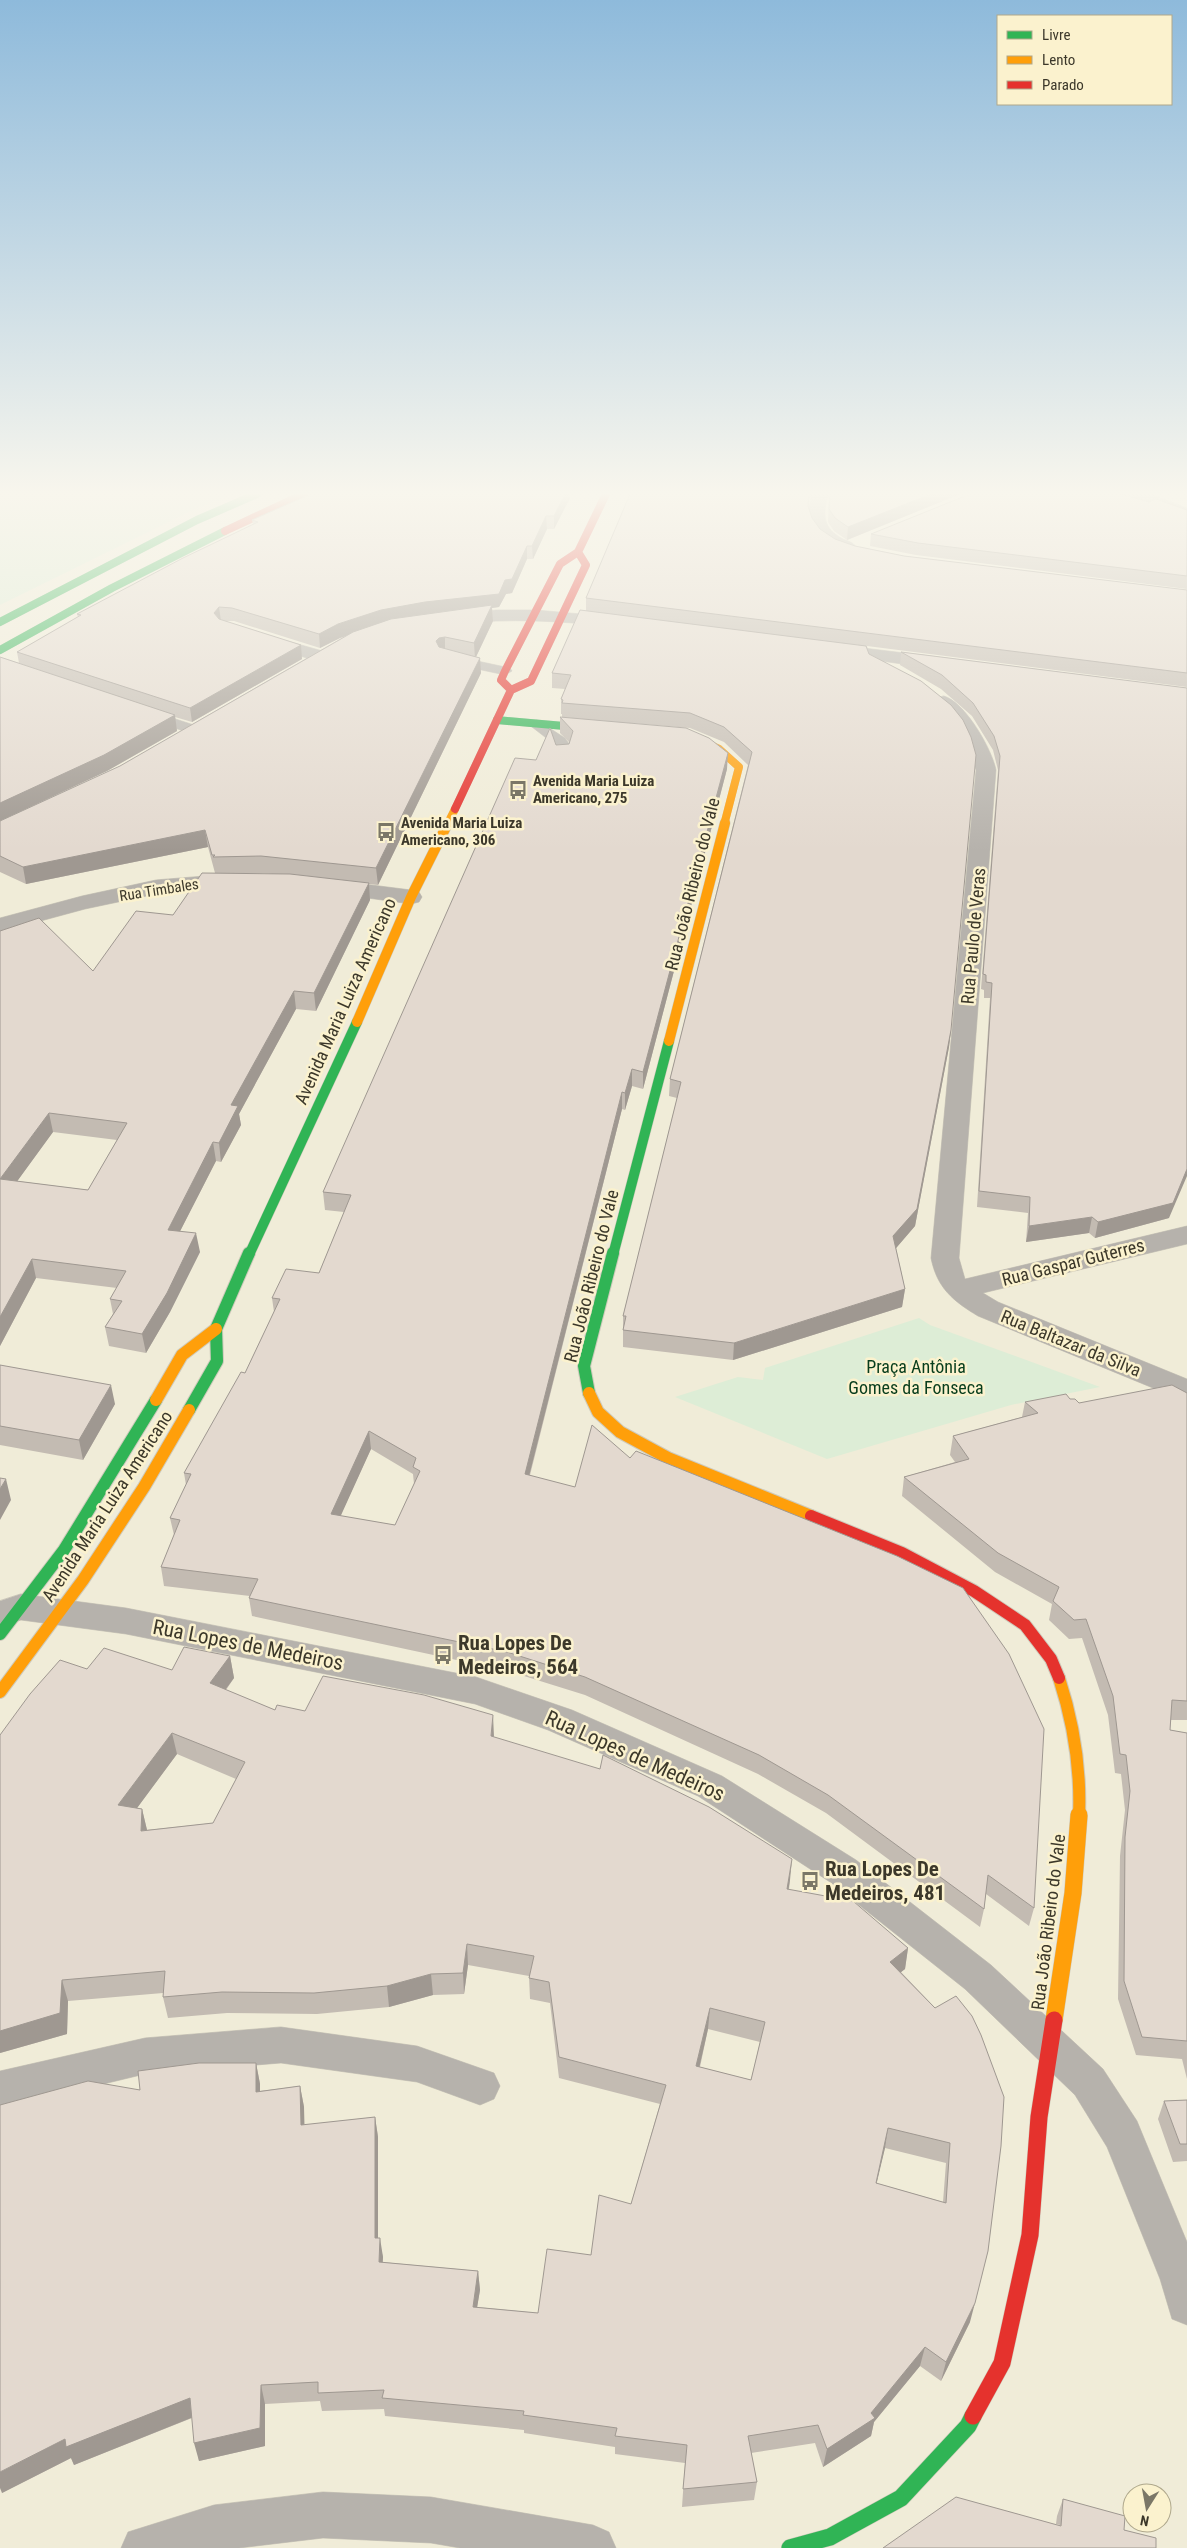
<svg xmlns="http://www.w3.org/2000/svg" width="1187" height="2548" font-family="'Roboto Condensed',sans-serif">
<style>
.green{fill:#ddedd6}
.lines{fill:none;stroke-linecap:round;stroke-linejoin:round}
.lane-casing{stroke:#cecabb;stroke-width:1}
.street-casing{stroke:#cecabb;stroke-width:1}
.fast-far3-casing{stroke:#cecabb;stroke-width:8}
.fast-far2-casing{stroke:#cecabb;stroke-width:11}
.fast-far1-casing{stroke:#cecabb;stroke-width:14}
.fast-casing{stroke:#cecabb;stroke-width:18}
.slow-far3-casing{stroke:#cecabb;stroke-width:8}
.slow-far2-casing{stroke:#cecabb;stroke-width:11}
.slow-far1-casing{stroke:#cecabb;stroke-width:14}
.slow-casing{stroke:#cecabb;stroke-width:18}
.jam-far2-casing{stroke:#cecabb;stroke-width:8}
.jam-far1-casing{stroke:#cecabb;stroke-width:14}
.jam-casing{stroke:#cecabb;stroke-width:18}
.lane{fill:#b6b2ac;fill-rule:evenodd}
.street{fill:#b6b2ac;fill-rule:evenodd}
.fast-far3{stroke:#30b455;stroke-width:8}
.fast-far2{stroke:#30b455;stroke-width:10}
.fast-far1{stroke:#30b455;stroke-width:12}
.fast{stroke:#30b455;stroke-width:17}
.slow-far3{stroke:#ff9f0a;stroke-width:8}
.slow-far2{stroke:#ff9f0a;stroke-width:10}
.slow-far1{stroke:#ff9f0a;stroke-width:12}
.slow{stroke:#ff9f0a;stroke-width:17}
.jam-far2{stroke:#e5322d;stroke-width:8}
.jam-far1{stroke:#e5322d;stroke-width:12}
.jam{stroke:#e5322d;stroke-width:17}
.wall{fill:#c3bbb2;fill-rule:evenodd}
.shaded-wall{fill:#9f9891}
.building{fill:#e3d9cf;stroke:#9f9891;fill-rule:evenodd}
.labels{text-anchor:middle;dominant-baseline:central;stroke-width:5;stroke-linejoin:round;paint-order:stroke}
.far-poi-label{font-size:15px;font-weight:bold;fill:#3c382a;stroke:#fbf2ce;text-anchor:start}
.far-street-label{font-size:15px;fill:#3c382a;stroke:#fbf2ce}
.street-label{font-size:18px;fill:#3c382a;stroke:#fbf2ce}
.park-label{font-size:18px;fill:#073d1c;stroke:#fbf2ce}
.near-poi-label{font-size:21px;font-weight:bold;fill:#3c382a;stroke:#fbf2ce;text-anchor:start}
.near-street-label{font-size:21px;fill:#3c382a;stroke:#fbf2ce}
</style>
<rect width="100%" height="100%" fill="#f0ecd8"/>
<path class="green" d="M0 494H233L199 507 0 605Z
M919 1318 930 1325 1100 1387 1011 1405 827 1459 675 1397 738 1377 763 1380 765 1368Z"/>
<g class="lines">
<g class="lane-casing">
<path id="lane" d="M454 656 510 668 512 671 505 675 449 663 447 660 449 657Z
M148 710 200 727 203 730 195 735 143 717 141 714 143 711Z
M537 720 565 738 572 748 567 759H557L554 744 532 727 530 724Z"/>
</g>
<g class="street-casing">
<path id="street" d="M812 494H828C823 515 822 528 843 539 848 541 853 542 856 547L854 551C838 554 813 539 809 523 807 513 810 503 812 494Z
M1126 494H1150L1187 508V518L1128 497Z
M536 610 615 617 621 618 624 622 621 626 615 627C562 621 509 618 456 624L450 623 447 619 450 615 496 610Z
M266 635 326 652 329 656 326 660 320 662 260 644 257 640 260 636Z
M831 644 937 657 944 659 946 663 944 667 937 669 825 653 822 649 825 645Z
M944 696C965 702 992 749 996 770L959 1258 965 1279 1187 1226V1244L983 1293 998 1302 1187 1379V1402L978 1316C953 1301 937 1288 931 1258L976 770 967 742 934 702 937 698Z
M231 874 239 876 242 881 239 886 156 894 85 909 0 932V918L82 896 156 880Z
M332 880 411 890 419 892 422 897 419 902 411 904 324 892 321 887 324 882Z
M21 1594 126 1608 476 1677 572 1710 722 1776 856 1860 991 1965 1103 2069 1137 2121 1187 2242V2325L1172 2319 1160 2279 1107 2147 1075 2095 965 1989 830 1882 698 1796 548 1730 475 1704 126 1634 21 1620 0 1627V1601Z
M281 2027 417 2046 494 2073 500 2086 494 2099 480 2105 417 2082 281 2063 145 2074 0 2109V2071L145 2038Z
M323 2492 431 2497 593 2525 609 2532 616 2548H460L431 2543 323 2538 239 2548H121L128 2532 214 2505Z"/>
</g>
<g class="fast-far3-casing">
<path id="fast-far3" d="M0 622 197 520 257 494
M0 650 112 588 225 531
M497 720 598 729"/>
</g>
<g class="fast-far2-casing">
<path id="fast-far2" d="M249 1255 357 1022
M613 1255 669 1041"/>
</g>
<g class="fast-far1-casing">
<path id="fast-far1" d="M589 1393 584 1366 613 1253
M189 1410 217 1361 216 1329 249 1253
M0 1634 64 1550 156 1400"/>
</g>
<g class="fast-casing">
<path id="fast" d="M790 2548 830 2537 901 2498 968 2426 973 2416"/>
</g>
<g class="slow-far3-casing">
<path id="slow-far3" d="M695 738 719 749 739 767 724 825
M447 825 455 809"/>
</g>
<g class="slow-far2-casing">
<path id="slow-far2" d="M357 1022 411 897 448 823
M669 1041 725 823"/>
</g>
<g class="slow-far1-casing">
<path id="slow-far1" d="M589 1393 598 1412 620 1432 668 1458 811 1516
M156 1400 182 1355 216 1329
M1059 1678C1074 1724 1081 1768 1079 1816
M0 1692 83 1580 144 1487 189 1410"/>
</g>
<g class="slow-casing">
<path id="slow" d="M1054 2020 1073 1893 1079 1815"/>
</g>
<g class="jam-far2-casing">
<path id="jam-far2" d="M225 531 304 494
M511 690 501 680 505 671 560 564 578 552 606 494
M455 809 511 690 531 681 586 565 578 552"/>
</g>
<g class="jam-far1-casing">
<path id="jam-far1" d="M811 1516 902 1553 974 1591 1025 1625 1051 1659 1059 1678"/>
</g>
<g class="jam-casing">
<path id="jam" d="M973 2416 1002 2363 1030 2235 1039 2117 1054 2020"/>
</g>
<use href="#lane" class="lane"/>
<use href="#street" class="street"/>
<use href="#fast-far3" class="fast-far3"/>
<use href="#fast-far2" class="fast-far2"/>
<use href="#fast-far1" class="fast-far1"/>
<use href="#fast" class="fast"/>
<use href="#slow-far3" class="slow-far3"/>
<use href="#slow-far2" class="slow-far2"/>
<use href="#slow-far1" class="slow-far1"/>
<use href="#slow" class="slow"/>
<use href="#jam-far2" class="jam-far2"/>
<use href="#jam-far1" class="jam-far1"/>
<use href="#jam" class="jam"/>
</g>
<path class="wall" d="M311 494H569L570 498 554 529H547L533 559H527L512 593 506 594 499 607 492 608 493 621 476 657 481 673 378 885 369 884 370 900 316 1011 296 1009 239 1114 241 1125 221 1162 216 1161 180 1231 200 1252 170 1312 146 1353 109 1346 105 1327 113 1314 110 1299 117 1288 36 1278 0 1346V931L93 971 173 915 215 873 208 847 26 884 0 872V657L19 663 17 652 78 617 77 614 253 524 252 520ZM226 621H234L320 648 340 638 345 636 120 766 38 803 107 771 177 731 175 717 192 722 302 659ZM263 873 273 874H242ZM53 1132 117 1140 88 1190 17 1181Z
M630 494H811L809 500 808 507 812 518 820 529 835 539 855 546 904 556 1187 590V687L867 646 951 1030 949 1047 915 1226 896 1248 905 1289 902 1307 733 1360 623 1347V1316L677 1098 669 1096 670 1079 748 765 724 742 690 728 630 723 727 769 643 1089 632 1086 625 1110 622 1109 530 1475 1034 1908 1029 1926 986 1894 984 1909 980 1927 826 1813 758 1774 585 1695 508 1671 252 1616 249 1598 250 1596 164 1586 161 1567 174 1535 170 1518 186 1485 184 1473 245 1373 274 1312 272 1298 319 1273 344 1212 325 1210 323 1192 536 760 556 745 569 744V742L560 733V717H562V714H561V699L565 689 552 688V673L586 611V598ZM371 1449 413 1474 414 1484 395 1525 340 1516Z
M829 494H960L847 540 834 531 828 522Z
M1149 502 1187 510V589L916 555 870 546 871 534Z
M901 652 1187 688 1169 1218 1095 1238 1089 1233 1026 1242 1028 1213 977 1207 990 998H984V990L981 989 998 770 993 750 972 716 941 689 900 665Z
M0 1365 115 1404 83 1460 0 1445Z
M1187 1393V1720H1171L1170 1730 1187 1733V2079L1182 2059 1136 2055 1118 1999 1120 1856 1125 1810 1121 1774 1115 1773 1108 1715 1082 1638 1069 1639 1049 1620 1052 1604 995 1572 902 1496 904 1477 955 1462 950 1455 953 1436 1022 1417 1025 1402 1070 1399 1079 1403Z
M230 1656 234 1678 226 1690 275 1710 305 1711 494 1737 790 1880 789 1889 908 1948 905 1969 901 1972 935 2008 970 2322 941 2381 920 2366 874 2422 871 2436 823 2467 815 2443 751 2453 757 2482 754 2500 682 2507 685 2463 615 2454V2447L524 2433V2430L385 2416 384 2409 322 2411 320 2401 265 2404V2446L199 2461 192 2418 74 2465 71 2458 2 2493 140 2090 256 2063 260 2084V2091L300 2086 304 2107V2125L375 2117 378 2137V2238L383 2257 382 2262 478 2271 480 2290 477 2307 538 2313 591 2255 631 2204 660 2104 559 2078 550 2003 530 1999 529 1976 468 1965 464 1994 433 1995 389 2007 317 2014 227 2013 168 2018 163 1997V1993L68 2001 67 2034 0 2053 87 1669 172 1670ZM177 1754 236 1779 213 1823 147 1830 142 1809 137 1808ZM708 2029 760 2042 751 2080 700 2067ZM885 2148 946 2163 943 2202 876 2183Z
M1187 2100V2161L1173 2162 1158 2119 1164 2101Z
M1063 2499 1124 2530 1156 2548 1056 2524 1057 2516Z"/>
<path class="shaded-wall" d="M565 494H569L570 498 554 529V516Z
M931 494H960L847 540 848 527Z
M546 516 547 529 533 559 532 546Z
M527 546V559L512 593 506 594 499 607 492 608 493 621 475 659 474 643 382 624 340 638 320 648 319 634 338 624 381 610 505 580Z
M219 607 221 621 214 613Z
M445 637V652L440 653 436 641 439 638Z
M301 645 302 659 192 722 190 708Z
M480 658 481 673 378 885 376 868Z
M175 715 177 731 107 771 0 821V803Z
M728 753 727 769 643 1089V1072Z
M205 830 208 847 26 884 23 867Z
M369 883 370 900 316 1011 314 993Z
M294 991 296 1009 239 1114 241 1125 221 1162 219 1143 231 1105Z
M951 1030 949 1047 915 1226 891 1254 893 1236Z
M632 1069V1086L625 1110V1093Z
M622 1092V1109L525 1492V1474Z
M49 1113 53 1132 5 1198 0 1179Z
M213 1142 216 1161 171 1249 168 1230Z
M1187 1169V1176L1169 1218 1095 1238 1098 1222Z
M1092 1217 1089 1233 1026 1242 1029 1226Z
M196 1233 200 1252 170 1312 146 1353 142 1334Z
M32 1259 36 1278 0 1346V1317Z
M905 1289 902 1307 733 1360 734 1343Z
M111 1385 115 1404 83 1460 79 1440Z
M369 1431 371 1449 333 1533 331 1514Z
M6 1479 11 1500 0 1520V1489Z
M230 1656 234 1678 214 1705 210 1683Z
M493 1715 494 1737 491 1736Z
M172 1733 177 1754 123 1827 118 1805Z
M142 1809 147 1830 141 1831Z
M792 1859 790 1880 785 1910 787 1889Z
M467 1944 468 1965 464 1994 463 1973Z
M908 1948 905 1969 887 1983 890 1962Z
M431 1974 433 1995 389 2007 387 1986Z
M62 1980 68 2001 67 2034 0 2053V2031Z
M710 2008 708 2029 695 2086 696 2066Z
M256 2063 260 2084V2112L256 2092Z
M300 2086 304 2107 305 2145 301 2125Z
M375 2117 378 2137V2258L375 2238Z
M888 2128 885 2148 872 2203 876 2183Z
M380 2238 383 2257 382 2281 379 2262Z
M478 2271 480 2290 474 2326 473 2307Z
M975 2303 970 2322 941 2381 946 2362Z
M925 2347 920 2366 874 2422 871 2436 823 2467 827 2449 871 2413Z
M261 2385 265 2404V2446L199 2461 194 2443Z
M190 2398 196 2416 74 2465 71 2458 2 2493 0 2488V2472L65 2439Z"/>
<path class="building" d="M311 494H565L554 516H546L532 546H527L512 579 505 580 499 594 425 602 381 610 338 624 319 634 232 608 219 607 214 613 219 619 301 645 190 708 17 652 81 615 77 614 183 558 258 522 252 520Z
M630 494H809L808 506 812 518 820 529 835 539 855 546 904 556 1187 590V673L586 598Z
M830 494H931L848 527 835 518 829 509Z
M970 494H1121L1149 502 1156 499 1187 510V576L918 543 871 534Z
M492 605 474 643 445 637 439 638 436 641 439 647 480 658 376 868 261 856 213 857 215 855H212L205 830 23 867 0 856V821L120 766 353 632 391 619Z
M580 610 866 646 869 654 921 681 951 705 963 720 971 737 976 755 951 1030 917 1209 893 1236 905 1289 734 1343 623 1330 626 1316H623L681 1082 670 1079 752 752 724 727 690 713 562 703 563 700 561 699 571 675 552 673Z
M901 652 1187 688V1169L1173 1203 1098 1222 1092 1217 1029 1226 1030 1197 979 1191 992 983 986 982V975L983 974 1000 756 994 736 973 703 942 675Z
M0 657 175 715 104 755 0 803Z
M560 717 686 728 709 738 728 753 643 1072 632 1069 625 1093 622 1092 525 1474 575 1487 592 1425 630 1458 636 1451 897 1556 963 1588 1009 1654 1044 1729 1034 1908 988 1875 984 1909 828 1795 759 1755 585 1677 507 1652 249 1598 258 1579 161 1567 180 1520 170 1518 191 1474 184 1473 241 1372 245 1373 280 1299 272 1298 286 1269 319 1273 351 1195 323 1192 515 758 536 760 550 728 556 745 569 744 573 731ZM369 1431 416 1458 413 1467 420 1471 395 1525 331 1514Z
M202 873 290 874 369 883 314 993 294 991 231 1105 238 1106 219 1143 213 1142 168 1230 196 1233 167 1293 142 1334 105 1327 122 1301 110 1299 126 1271 32 1259 0 1317V931L39 918 93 971 136 911 173 915ZM49 1113 127 1123 88 1190 0 1179Z
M0 1365 111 1385 79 1440 0 1426Z
M1172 1385 1187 1393V1701L1172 1700 1170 1730 1187 1733V2041L1142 2037 1124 1981 1125 1837 1130 1791 1126 1755 1120 1754 1113 1696 1086 1619 1074 1620 1053 1601 1059 1587 998 1553 904 1477 969 1459 953 1436 1038 1413 1025 1402 1066 1394 1070 1399H1075L1079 1403Z
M0 1478 6 1479 0 1489Z
M184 1647 230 1656 210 1683 275 1710 277 1705 305 1711 323 1676 424 1695 493 1715 491 1736 600 1769 603 1755 709 1807 792 1859 787 1889 853 1901 908 1948 890 1962 935 2008 956 1996 972 2016 981 2035 1004 2097 1001 2146 988 2251 975 2303 946 2362 925 2347 871 2413 875 2418 827 2449 818 2425 748 2436 757 2482 683 2489 687 2445 615 2436 617 2428 523 2415 524 2411 382 2398 384 2390 318 2393V2382L261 2385 260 2428 194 2443 190 2398 66 2447 65 2439 0 2472V2105L88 2081 140 2090 138 2071 199 2063H256V2092L300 2086 301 2125 375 2117V2238H380L379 2262 478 2271 473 2307 538 2313 547 2249 591 2255 599 2195 631 2204 666 2085 559 2057 549 1982 529 1978 534 1956 467 1944 463 1973 431 1974 387 1986 314 1993 222 1992 163 1997 165 1971 62 1980 60 2013 0 2031V1735L30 1694 60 1660 87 1669 104 1648 172 1670ZM172 1733 245 1762 213 1823 141 1831 142 1809 118 1805ZM710 2008 765 2022 751 2080 696 2066ZM888 2128 950 2143 946 2203 876 2183Z
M1187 2100V2144H1180L1164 2101Z
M956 2497 1061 2526 1063 2499 1125 2516 1124 2530 1156 2538V2548H883Z"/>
<linearGradient id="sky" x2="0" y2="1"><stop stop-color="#8ebadb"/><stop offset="0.58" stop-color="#f8f6ed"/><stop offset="1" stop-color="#f8f6ed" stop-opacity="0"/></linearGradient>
<rect width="1187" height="851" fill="url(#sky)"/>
<defs>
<g id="bus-bare" transform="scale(1.5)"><path d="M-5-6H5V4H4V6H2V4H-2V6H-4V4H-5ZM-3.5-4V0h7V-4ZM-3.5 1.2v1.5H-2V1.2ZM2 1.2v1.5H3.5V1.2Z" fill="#7b7767" stroke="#fbf2ce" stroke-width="2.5" paint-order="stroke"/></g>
</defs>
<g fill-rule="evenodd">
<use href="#bus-bare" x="518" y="790"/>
<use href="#bus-bare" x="386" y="832"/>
<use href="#bus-bare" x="443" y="1655"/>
<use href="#bus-bare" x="810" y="1881"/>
</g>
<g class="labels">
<g class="far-poi-label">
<text x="533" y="781">Avenida Maria Luiza<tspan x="533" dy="17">Americano, 275</tspan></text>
<text x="401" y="823">Avenida Maria Luiza<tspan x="401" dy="17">Americano, 306</tspan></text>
</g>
<g class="far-street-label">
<text transform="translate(159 890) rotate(-9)">Rua Timbales</text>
</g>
<g class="street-label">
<text transform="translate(692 884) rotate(-76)">Rua João Ribeiro do Vale</text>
<text transform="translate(973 936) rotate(-85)">Rua Paulo de Veras</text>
<text transform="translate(345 1001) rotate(-66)">Avenida Maria Luiza Americano</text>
<text transform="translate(1073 1262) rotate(-14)">Rua Gaspar Guterres</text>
<text transform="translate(591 1276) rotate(-76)">Rua João Ribeiro do Vale</text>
<text transform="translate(1071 1343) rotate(22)">Rua Baltazar da Silva</text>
<text transform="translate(107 1506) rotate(-57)">Avenida Maria Luiza Americano</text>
<text transform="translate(1048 1922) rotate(-83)">Rua João Ribeiro do Vale</text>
</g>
<g class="park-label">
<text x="916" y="1366">Praça Antônia<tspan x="916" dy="21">Gomes da Fonseca</tspan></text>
</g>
<g class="near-poi-label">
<text x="458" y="1643">Rua Lopes De<tspan x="458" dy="24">Medeiros, 564</tspan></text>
<text x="825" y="1869">Rua Lopes De<tspan x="825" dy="24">Medeiros, 481</tspan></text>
</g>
<g class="near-street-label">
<text transform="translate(248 1645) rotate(11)">Rua Lopes de Medeiros</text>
<text transform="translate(635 1756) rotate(24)">Rua Lopes de Medeiros</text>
</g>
</g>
<rect x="997" y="15" width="175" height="90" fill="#fbf2ce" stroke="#afa88c"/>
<rect x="1007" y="31" width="25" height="8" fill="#30b455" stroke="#afa88c"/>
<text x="1042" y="40" font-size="15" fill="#3c382a">Livre</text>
<rect x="1007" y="56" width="25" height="8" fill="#ff9f0a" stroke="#afa88c"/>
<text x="1042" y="65" font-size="15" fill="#3c382a">Lento</text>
<rect x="1007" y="81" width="25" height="8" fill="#e5322d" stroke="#afa88c"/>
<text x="1042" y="90" font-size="15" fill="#3c382a">Parado</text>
<g transform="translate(1147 2508) rotate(191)"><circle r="24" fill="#fbf2ce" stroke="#afa88c"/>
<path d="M0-4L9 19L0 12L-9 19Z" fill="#7b7767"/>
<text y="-8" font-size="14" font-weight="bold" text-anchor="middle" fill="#3c382a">N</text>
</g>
</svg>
